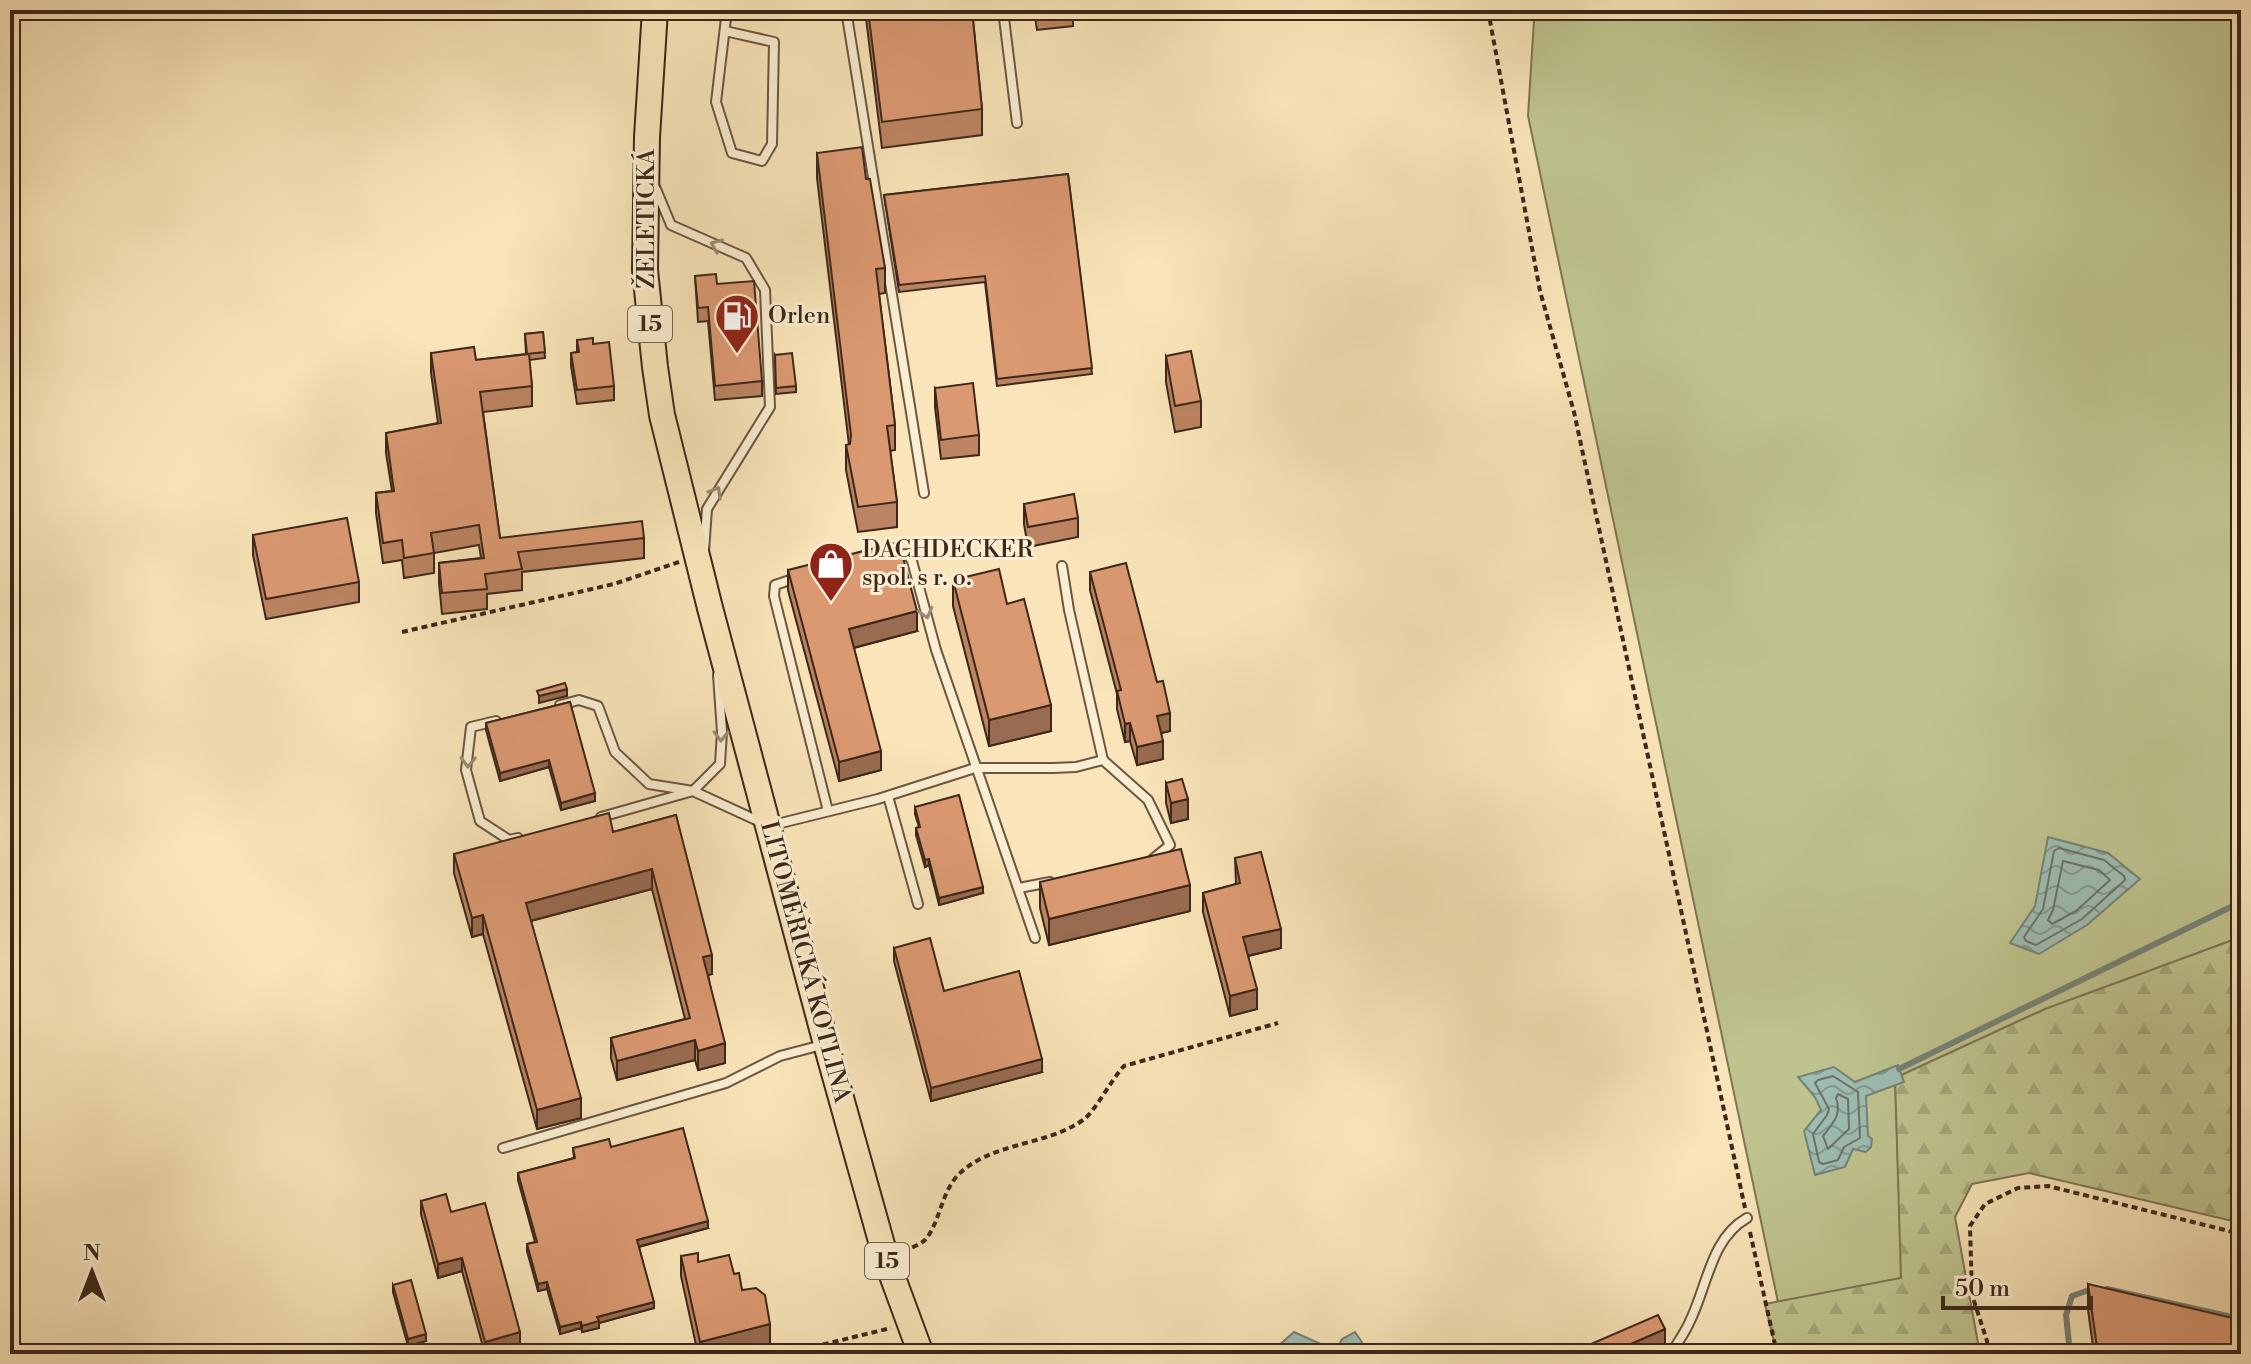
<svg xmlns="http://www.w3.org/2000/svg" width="2251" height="1364" font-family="'Libre Bodoni',serif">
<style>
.grass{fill:#bfc48f;stroke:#7e7654;stroke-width:2}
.forest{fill:url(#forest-firs);stroke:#7e7654;stroke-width:2}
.water{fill:url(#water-waves);stroke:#778276;stroke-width:2}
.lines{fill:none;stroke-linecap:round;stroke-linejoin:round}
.shore{stroke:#6d7267;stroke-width:2}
.stream{stroke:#778276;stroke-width:6}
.lane-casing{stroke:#6b5642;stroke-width:12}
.primary-casing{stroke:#3c271a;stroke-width:28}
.path{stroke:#3c271a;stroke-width:4;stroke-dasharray:6 4;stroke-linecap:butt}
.lane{stroke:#fbeed2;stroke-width:8}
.primary{stroke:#f9e5b9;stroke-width:24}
.wall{fill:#bc8462;stroke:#3c271a;stroke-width:2}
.shaded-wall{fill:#996b50;stroke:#3c271a;stroke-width:2}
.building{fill:#db9972;stroke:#3c271a;stroke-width:2}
.oneway{stroke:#9c8a76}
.labels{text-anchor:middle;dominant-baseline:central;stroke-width:6;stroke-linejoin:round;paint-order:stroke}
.shield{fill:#fbeed2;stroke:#756351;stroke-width:2}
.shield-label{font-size:22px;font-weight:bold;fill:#3c271a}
.street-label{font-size:24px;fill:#3c271a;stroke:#fbeed2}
.poi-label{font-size:24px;fill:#3c271a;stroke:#fbeed2;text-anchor:start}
</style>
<defs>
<pattern id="forest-firs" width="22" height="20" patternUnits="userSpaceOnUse" patternTransform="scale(2)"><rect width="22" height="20" fill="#bfc48f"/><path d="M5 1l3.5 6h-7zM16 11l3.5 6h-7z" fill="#a5a87b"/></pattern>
<pattern id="water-waves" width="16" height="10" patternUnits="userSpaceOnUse" patternTransform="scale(2)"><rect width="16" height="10" fill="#9ebeb4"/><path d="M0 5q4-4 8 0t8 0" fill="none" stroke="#829a92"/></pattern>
</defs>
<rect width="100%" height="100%" fill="#f9e5b9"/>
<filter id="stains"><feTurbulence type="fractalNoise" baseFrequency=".0025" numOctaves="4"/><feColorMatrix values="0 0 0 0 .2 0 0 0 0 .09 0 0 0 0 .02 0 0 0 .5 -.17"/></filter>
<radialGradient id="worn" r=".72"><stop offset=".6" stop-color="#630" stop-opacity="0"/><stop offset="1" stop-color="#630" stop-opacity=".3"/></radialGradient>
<path class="grass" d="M1554 10H2241V937L2034 1014 1895 1078 1902 1278 1778 1302 1528 116 1534 20Z"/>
<path class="forest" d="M2241 937V1223L2029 1173 1972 1184 1955 1217 1980 1354H1777L1765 1304 1901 1278 1895 1078 2045 1009Z"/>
<path class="water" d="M2048 837 2108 853 2140 879 2087 925 2039 954 2010 943 2035 906Z
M1898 1065 1904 1082 1866 1096 1868 1136 1872 1139 1871 1147 1866 1152 1853 1149 1845 1167 1815 1175 1804 1131 1821 1110 1815 1097 1798 1077 1834 1067 1855 1082Z
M1294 1332 1336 1351 1342 1339 1355 1332 1370 1354H1269Z"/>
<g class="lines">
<path class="shore" d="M2059 848 2104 860 2124 876 2125 880 2082 919 2036 945 2026 941 2024 937 2043 909 2054 851Z
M2063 861 2099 870 2110 880 2076 911 2052 924 2048 920 2053 910Z
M1833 1076 1858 1092 1860 1138 1844 1147 1838 1160 1823 1164 1819 1162 1813 1134 1827 1115 1829 1109 1815 1083 1818 1080Z
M1838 1094 1848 1099 1849 1129 1828 1149 1823 1136C1833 1123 1842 1115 1836 1098Z"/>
<path class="stream" d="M1899 1069 2241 902
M2107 1289 2241 1319
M2070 1354 2066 1315 2072 1296 2095 1288"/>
<g class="lane-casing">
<path id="lane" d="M846 10 924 493
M1003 10 1017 123
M725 31 774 42 772 144 762 161 732 153 716 102 727 10
M656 189 671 225 746 258 765 290 770 407 707 509 704 551
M894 555 908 554 912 561 936 650 1035 938
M1062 566 1069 610 1103 760 1148 800 1170 845 1153 859
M799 577 775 585 774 596 828 811
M560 705 579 700 598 706 615 752 649 784 693 791 720 764 722 732 718 675
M496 721 471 727 466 770 480 821 509 840 518 838
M888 796 918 904
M601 817 693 791 769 826 878 799 975 768H1053L1076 767 1103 760
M1019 888 1050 882
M503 1148 726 1083 780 1056 822 1045
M1671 1354C1677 1343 1685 1333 1690 1321 1707 1287 1711 1238 1747 1218"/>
</g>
<g class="primary-casing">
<path id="primary" d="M655 10 647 137 645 270 655 367 662 415 710 608 826 1044 886 1259 921 1354"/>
</g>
<path class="path" d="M1488 10 1540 291 1574 412 1745 1208
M402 632 614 584 679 562
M1750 1232 1777 1354
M903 1251C910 1248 920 1245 925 1240 940 1223 941 1192 959 1174 992 1142 1046 1146 1083 1120 1094 1113 1111 1080 1124 1066L1278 1023
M784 1354 891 1328
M1988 1354 1987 1341 1972 1295 1970 1226 1985 1204 2018 1188 2048 1186 2241 1234"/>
<use href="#lane" class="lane"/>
<use href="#primary" class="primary"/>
</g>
<path class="wall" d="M865 10H972L982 109V135L882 148Z
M1034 10H1096V15L1073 18V26L1037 30Z
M817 153 866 179 885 268V293L879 294 895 425V450L890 451 897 502V527L858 532 846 470V445H849L817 178Z
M1068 174 1092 374 997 386 985 282 899 292 884 195Z
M695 276 762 381V396L715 400 708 321 698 322Z
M543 332 545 358 529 360 532 386V406L483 412 500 538H644V558L522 572V590L487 594V609L442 614 439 583V563L481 558 479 545 434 553V573L404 578 402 560 383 563 376 513V493L392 491 386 453V433L438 423 431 373V353L476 360 526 354 525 334Z
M577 340 593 344 614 386V400L577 404 571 366V353L577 352Z
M775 355 796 386V392L776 394Z
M1166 356 1201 401V427L1175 432 1166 382Z
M935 388 979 435V455L941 459 935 407Z
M1024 504 1078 518V537L1028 547 1024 524Z
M253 535 359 582V602L266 619 253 555Z
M788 570 917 631 854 648 881 770 839 781 788 590Z
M1090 572 1170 731 1161 733 1163 759 1137 765 1130 741 1125 742 1117 709V694L1090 590Z
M953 580 1007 604 1051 731 989 746 953 606Z
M570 702 595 801 561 810 549 767 500 781 486 730V723Z
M1166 783 1188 819 1171 823 1166 803Z
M915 807 983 893 939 905 929 865 925 867 916 835V828L919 827 915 814Z
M676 815 712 974 708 975 725 1063 698 1070 695 1060 617 1080 611 1058V1038L685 1019 652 889 531 921 581 1118 537 1129 483 934 472 937 454 873V854L613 832Z
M1235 858 1281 948 1248 956 1257 1009 1230 1016 1203 912V893L1236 884Z
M1040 882 1190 911 1049 945 1040 908Z
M894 948 944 991 1042 1072 931 1101 894 961Z
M611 1147 708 1228 639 1247 654 1308 599 1323V1328L582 1332 581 1328 560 1334 547 1289 538 1291 527 1251V1244L535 1242 518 1180V1173L574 1158 573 1148Z
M421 1201 451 1212 520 1345 485 1354 462 1271 438 1278 421 1214Z
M681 1256 734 1274 770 1344 731 1354H698L681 1276Z
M2088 1284 2241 1354H2094L2088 1310Z
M393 1285 426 1341 408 1346 393 1292Z"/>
<path class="shaded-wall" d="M917 611V631L849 649V629Z
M567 689V696L539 703V696Z
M1051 705V731L989 746V720Z
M1170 713V731L1157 734V716Z
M1130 723V741L1125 742V724Z
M1163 741V759L1137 765V747Z
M881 751V770L839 781V762Z
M549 760V767L500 781V773Z
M595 793V801L561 810V803Z
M1188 799V819L1171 823V803Z
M929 859V865L925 867V860Z
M652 869V889L526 922V903Z
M1190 885V911L1049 945V919Z
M983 887V893L939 905V898Z
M483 915V934L472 937V918Z
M1281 929V948L1243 957V937Z
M712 955V974L703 976V957Z
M1257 989V1009L1230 1016V996Z
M695 1040V1060L617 1080V1061Z
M725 1043V1063L698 1070V1051Z
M1042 1059V1072L931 1101V1088Z
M581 1098V1118L537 1129V1110Z
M708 1221V1228L637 1247V1240Z
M462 1258V1271L438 1278V1264Z
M547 1282V1289L538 1291V1284Z
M654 1302V1308L599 1323V1328L582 1332V1326L597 1317Z
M581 1322V1328L560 1334V1327Z
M770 1324V1344L731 1354H700V1342Z
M1665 1329V1349L1653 1354H1608Z
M520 1332V1345L485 1354V1342Z
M426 1334V1341L408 1346V1339Z"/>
<path class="building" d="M868 10H972L982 109 882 122Z
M862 147 866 179H870L885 268 876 269 895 425 887 426 897 502 858 507 846 445 850 444 851 435 817 153Z
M1068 174 1092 368 997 379 985 276 899 285 884 195Z
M716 274 717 284 754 281 762 381 715 386 708 307 698 308 695 276Z
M543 332 545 352 527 354 525 334Z
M593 338V344L609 342 614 386 577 390 571 353 579 352 577 340Z
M474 347 476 360 529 354 532 386 480 392 500 538 642 521 644 538 518 552 522 569 485 574 487 589 442 593 439 563 484 558 479 525 431 533 434 553 404 558 402 540 383 543 376 493 394 491 386 433 441 423 431 353Z
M1191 351 1201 401 1175 406 1166 356Z
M792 353 796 386 776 388 775 355Z
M973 383 979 435 941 440 935 388Z
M1074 494 1078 518 1028 527 1024 504Z
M347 518 359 582 266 599 253 535Z
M899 542 917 611 849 629 881 751 839 762 788 570Z
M1126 563 1157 682 1163 681 1170 713 1157 716 1163 741 1137 747 1130 723 1125 724 1117 691 1121 690 1090 572Z
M999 569 1007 604 1024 599 1051 705 989 720 953 580Z
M565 683 567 689 539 696 537 691Z
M570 702 595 793 561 803 549 760 500 773 486 723Z
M1182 779 1188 799 1171 803 1166 783Z
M959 795 983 887 939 898 929 859 925 860 916 828 920 827 915 807Z
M609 813 613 832 676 815 712 955 703 957 725 1043 698 1051 695 1040 617 1061 611 1038 690 1018 652 869 526 903 581 1098 537 1110 483 915 472 918 454 854Z
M1181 849 1190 885 1049 919 1040 882Z
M1261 852 1281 929 1243 937 1257 989 1230 996 1203 893 1240 883 1235 858Z
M930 938 944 991 1019 971 1042 1059 931 1088 894 948Z
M683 1128 708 1221 637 1240 654 1302 597 1317 599 1321 582 1326 581 1322 560 1327 547 1282 538 1284 527 1244 537 1242 518 1173 575 1158 573 1148 609 1139 611 1147Z
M446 1194 451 1212 485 1203 520 1332 485 1342 462 1258 438 1264 421 1201Z
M698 1253V1262L729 1255 734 1274 739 1273 742 1290 756 1288 765 1295 770 1324 700 1342 681 1256Z
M411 1280 426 1334 408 1339 393 1285Z
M2088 1284 2241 1320V1354H2098Z
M1658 1315 1665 1329 1608 1354H1568Z"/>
<defs><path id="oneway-chevron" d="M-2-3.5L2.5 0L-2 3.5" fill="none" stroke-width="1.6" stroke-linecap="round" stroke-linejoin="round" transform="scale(2)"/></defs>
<g class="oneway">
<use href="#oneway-chevron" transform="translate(716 245) rotate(-157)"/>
<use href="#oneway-chevron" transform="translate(716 492) rotate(-60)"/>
<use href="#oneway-chevron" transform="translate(926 613) rotate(75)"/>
<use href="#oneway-chevron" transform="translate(721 736) rotate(91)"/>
<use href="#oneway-chevron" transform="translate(468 762) rotate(92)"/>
</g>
<defs>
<g id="fuel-pin" transform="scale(2.3)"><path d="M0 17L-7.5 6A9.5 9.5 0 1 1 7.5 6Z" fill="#8f2418" stroke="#fbeed2"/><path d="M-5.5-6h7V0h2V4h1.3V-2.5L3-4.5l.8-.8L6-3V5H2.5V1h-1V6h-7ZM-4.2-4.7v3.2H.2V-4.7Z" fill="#fff"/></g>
<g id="shop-pin" transform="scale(2.3)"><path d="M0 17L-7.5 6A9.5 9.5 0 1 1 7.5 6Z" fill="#8f2418" stroke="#fbeed2"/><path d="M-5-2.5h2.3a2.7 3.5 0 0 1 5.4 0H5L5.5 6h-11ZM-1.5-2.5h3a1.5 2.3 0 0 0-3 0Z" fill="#fff"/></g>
</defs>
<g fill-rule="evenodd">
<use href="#fuel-pin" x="737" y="316"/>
<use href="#shop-pin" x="831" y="564"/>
</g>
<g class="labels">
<g class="shield">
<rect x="628" y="306" width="44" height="36" rx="6"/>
<rect x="865" y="1243" width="44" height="36" rx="6"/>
</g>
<g class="shield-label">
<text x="650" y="324">15</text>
<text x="887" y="1261">15</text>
</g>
<g class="street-label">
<text transform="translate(647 219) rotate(-90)">ŽELETICKÁ</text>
<text transform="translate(805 962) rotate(75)">LITOMĚŘICKÁ KOTLINA</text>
</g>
<g class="poi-label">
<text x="768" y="316">Orlen</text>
<text x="862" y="550">DACHDECKER<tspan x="862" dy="28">spol. s r. o.</tspan></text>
</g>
</g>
<rect width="2251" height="1364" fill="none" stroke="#f9e5b9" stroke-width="40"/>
<rect x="12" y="12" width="2227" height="1340" fill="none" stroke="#3c271a" stroke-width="4"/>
<rect x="20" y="20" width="2211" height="1324" fill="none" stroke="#3c271a" stroke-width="2"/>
<g transform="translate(92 1272)" stroke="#fbeed2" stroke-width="6" paint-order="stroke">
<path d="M0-6L14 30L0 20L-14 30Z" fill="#3c271a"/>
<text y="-12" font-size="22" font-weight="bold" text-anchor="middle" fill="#3c271a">N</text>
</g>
<path d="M1943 1296v12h148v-12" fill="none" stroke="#3c271a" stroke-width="4"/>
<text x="1955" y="1296" font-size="24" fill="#3c271a" stroke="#fbeed2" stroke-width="6" paint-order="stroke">50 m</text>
<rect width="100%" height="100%" filter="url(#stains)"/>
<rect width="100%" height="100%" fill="url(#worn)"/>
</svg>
